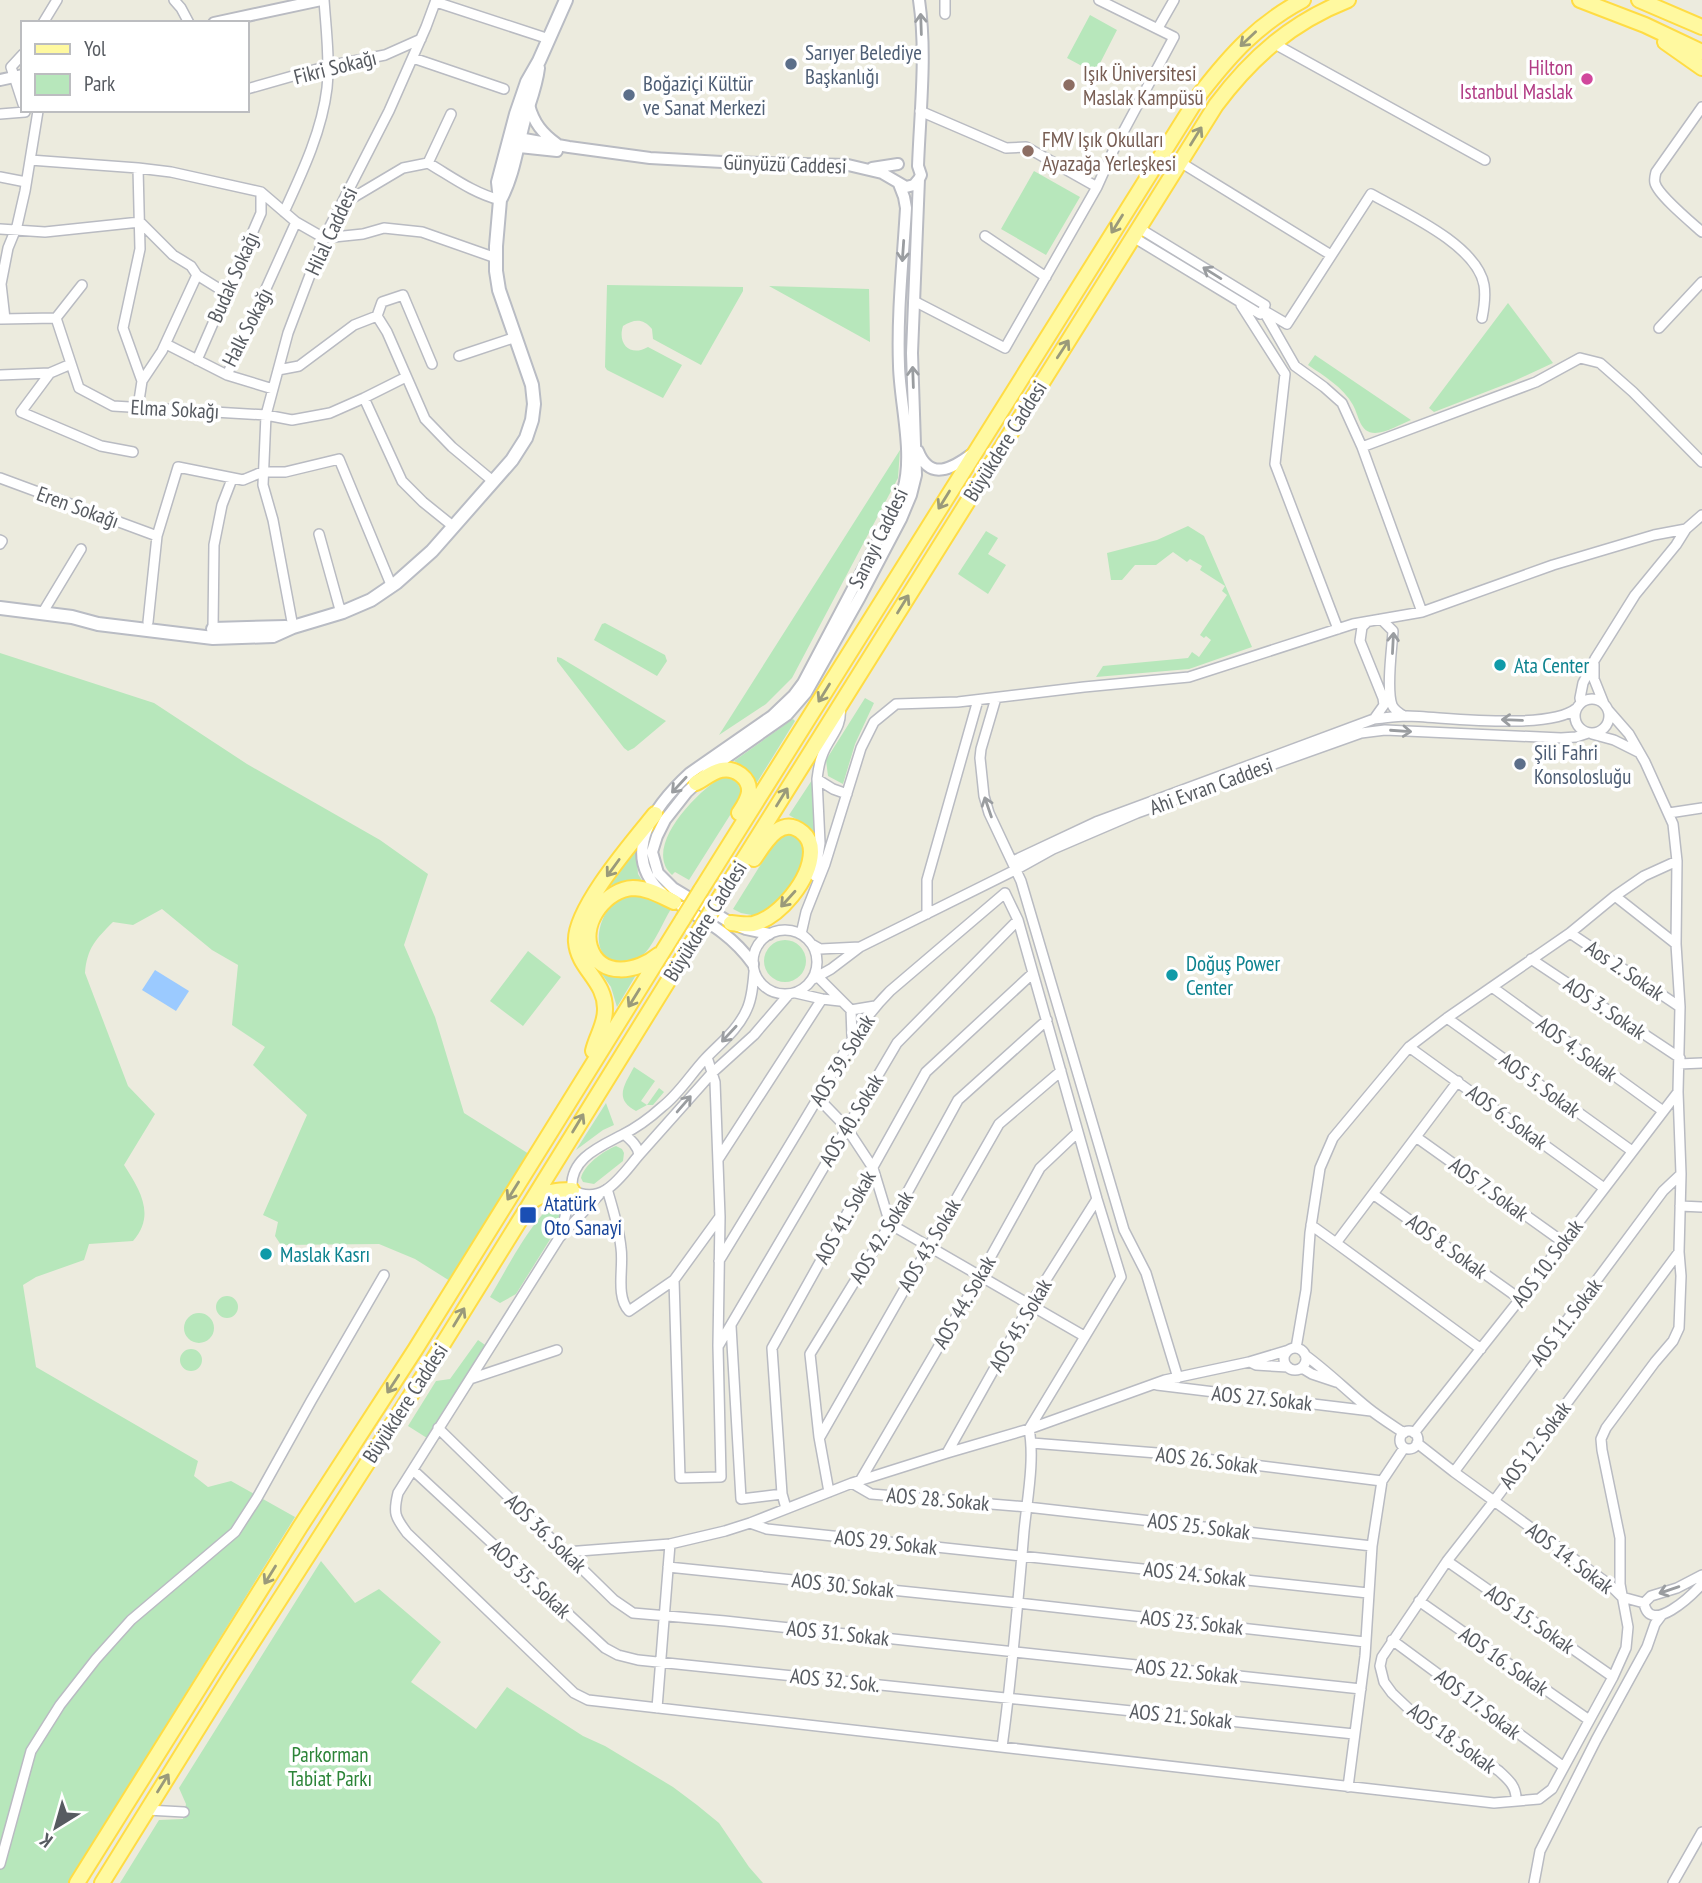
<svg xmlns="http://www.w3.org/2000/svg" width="1702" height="1883" font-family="'PT Sans Narrow',sans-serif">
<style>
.green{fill:#b7e7bb}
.water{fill:#9bcaff}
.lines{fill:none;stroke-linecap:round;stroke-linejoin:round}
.minor-casing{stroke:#b9bbc2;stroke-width:12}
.tertiary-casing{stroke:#b9bbc2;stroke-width:14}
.secondary-casing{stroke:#b9bcc4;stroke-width:16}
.primary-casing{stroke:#ffdc44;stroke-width:18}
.minor{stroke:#fff;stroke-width:9}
.tertiary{stroke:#fff;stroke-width:10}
.secondary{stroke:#fff;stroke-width:12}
.primary{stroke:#fff9a0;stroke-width:14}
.primary-bridge-casing{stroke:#ffdc44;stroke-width:18;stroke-linecap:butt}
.primary-bridge{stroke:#fff9a0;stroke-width:14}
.oneway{stroke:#9a9da0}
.oneway2{stroke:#9a9a7a}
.service-dot{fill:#5c6f8a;stroke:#fff;stroke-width:2.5}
.hotel-dot{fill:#d1479c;stroke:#fff;stroke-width:2.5}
.education-dot{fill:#8d6e63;stroke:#fff;stroke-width:2.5}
.culture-dot{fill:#0f9aa8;stroke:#fff;stroke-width:2.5}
.transit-dot{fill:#1a4fb4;stroke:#fff;stroke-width:2.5}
.labels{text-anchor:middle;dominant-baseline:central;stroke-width:7;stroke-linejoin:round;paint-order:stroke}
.service-label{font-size:21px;fill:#4e5e75;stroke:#fff;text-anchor:start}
.street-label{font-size:21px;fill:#575b61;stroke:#fff}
.hotel-label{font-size:21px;fill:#b23c85;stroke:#fff;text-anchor:end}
.education-label{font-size:21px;fill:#785e54;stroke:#fff;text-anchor:start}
.culture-label{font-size:21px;fill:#0d838f;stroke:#fff;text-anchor:start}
.transit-label{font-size:21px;fill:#164399;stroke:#fff;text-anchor:start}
.park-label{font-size:21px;fill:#2c8438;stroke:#fff}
</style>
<rect width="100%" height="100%" fill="#ecebde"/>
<path class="green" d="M1090 15 1117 30 1095 73 1067 58Z
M1034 171 1080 197 1046 255 1001 229Z
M607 285 743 287V291L701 365 653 339 652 329C643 318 634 319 623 326 617 345 631 357 648 347L682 365 663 398 607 370 605 367Z
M769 286 869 289 870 342Z
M1508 303 1553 363 1514 381 1434 412 1429 408Z
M1315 355 1411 420C1401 424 1386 433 1375 433 1360 433 1359 416 1353 405 1343 387 1324 376 1308 365Z
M900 450 898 478 792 678 766 704 719 735Z
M1188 526 1204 536 1252 647 1189 669 1096 677 1103 666 1188 658 1192 652 1199 657 1211 640 1206 636 1204 638 1200 635 1227 595 1222 591 1225 586 1200 570 1202 566 1190 559 1187 562 1173 552 1156 565H1135L1122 580H1111L1107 553 1157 540Z
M986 531 998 538 988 554 1006 565 988 594 958 574Z
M605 623 665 655 667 661 657 676 594 640 602 624Z
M0 653 154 703 247 764 380 840 428 874 404 945 435 1017 464 1113 529 1154 450 1281 415 1259 379 1244 281 1245 275 1236 278 1222 263 1215 307 1115 253 1065 265 1047 232 1025 238 965 212 950 162 909 133 925 113 922C96 939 87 948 85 973L128 1086 155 1114 124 1165C140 1190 156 1215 133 1241L89 1244 84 1260 36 1277 23 1285 36 1367 198 1461 194 1476 208 1487 231 1481 295 1517 68 1883H0Z
M557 657 561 658 666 721 634 748 628 751 624 748 557 661Z
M865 698 874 703 855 744 843 784 828 776 826 760Z
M793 719 795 721 756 784C751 773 745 767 734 761Z
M723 776C736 779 745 787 739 801L689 880 675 872 672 875C641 847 699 790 723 776Z
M812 780 815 834 806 825 789 815Z
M787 834 798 837C810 857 796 884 781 900 774 906 765 911 757 916L741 913 733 909 776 840 781 836Z
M636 847 638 874 643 882 624 881 610 886Z
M636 895 647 896 671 909C663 922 656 940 646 952 639 959 630 962 621 962 590 961 596 922 611 906 618 899 627 897 636 895Z
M764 961a21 21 0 1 1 42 0a21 21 0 1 1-42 0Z
M528 951 561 977 523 1026 490 1001Z
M602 971 619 977 636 975 617 1007 611 987 601 973Z
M634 1067 655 1081 641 1101 647 1105 659 1088 664 1092 653 1105H647L636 1111C613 1099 625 1084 634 1067Z
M606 1103 614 1125 603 1130 576 1150Z
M616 1146 622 1149 624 1153 623 1161 594 1184 583 1182 581 1178C584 1165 603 1151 616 1146Z
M552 1205 558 1207 561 1213 554 1233 516 1294 500 1303 490 1297C505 1272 530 1223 552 1205Z
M216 1307a11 11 0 1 1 22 0a11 11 0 1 1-22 0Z
M184 1328a15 15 0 1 1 30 0a15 15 0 1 1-30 0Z
M478 1340 488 1347 427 1438 408 1426 436 1381 450 1379Z
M180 1360a11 11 0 1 1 22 0a11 11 0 1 1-22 0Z
M321 1561 355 1603 379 1589 441 1642 411 1682 476 1729 507 1687 583 1736 605 1746 673 1787 697 1805 719 1823 749 1867 763 1883H120L159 1820 183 1819 186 1804 179 1788Z"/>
<path class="water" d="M155 970 189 991 176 1011 142 990Z"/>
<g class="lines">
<g class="minor-casing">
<path id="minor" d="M174 0 181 8 189 23
M945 0V14
M436 2 549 39
M43 23 57 0
M1158 28 1174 0
M1273 43 1485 160
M23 54 11 67 23 104
M413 58 504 89
M247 89 328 66 385 55 421 39
M1702 107 1656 172C1655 176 1654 179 1655 183 1658 195 1692 223 1702 232
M920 111 1006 148 1026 147 1097 187
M0 114 25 112
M30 160 138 168 171 172 261 192 296 222 324 238 363 234 384 228 422 232 496 258
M1180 162 1331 255
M428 163 451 114
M138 168 140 249 123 328 142 381 138 407
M0 177 26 182
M344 203 403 168 428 163C452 177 473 193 500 200
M284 212C302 173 322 131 327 88 330 59 326 29 324 0
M1139 228 1265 305 1263 310 1295 366 1324 387 1342 403 1362 447 1422 612
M0 229 45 232 140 222 173 255 191 266 197 275 162 351 142 381
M985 236 1046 277
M1133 237 1260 314 1263 310 1287 324 1371 194C1405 213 1477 245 1484 285 1486 297 1484 308 1482 318
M197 275 226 293
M914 301 1005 348 1097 187 1114 149 1174 37 1099 0
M1241 305 1285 374 1275 464 1338 629
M377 316 382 302 403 295 432 364
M56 318 79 388 113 406 266 415 292 420 330 413 364 398 406 377
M1 319 56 318 82 285
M5 319 1 284 8 248 17 226 25 191 38 111
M1659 328 1702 282
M166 344 227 375 296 222
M459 356 516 337
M197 360 261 213V192
M71 364 50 373 21 412 101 446 133 452
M278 370 299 366 354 325 377 316 387 332 425 419 452 447 494 482
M0 375 50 373
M227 375 273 389
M364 398 402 481 423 502 454 527
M1362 447 1536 382 1580 358 1600 363 1633 392 1702 462
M0 478 157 536
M319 534 339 606 343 612
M0 540 2 541 0 544
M43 612 81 549
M1381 619 1393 631C1392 648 1386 689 1392 705 1394 710 1399 713 1404 716
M148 622 157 536 178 467 243 480 262 472H285L339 459 392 587
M1367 622 1362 627 1360 641 1383 698 1384 705 1374 719
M293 627 273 520 263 485 266 415 288 333 324 238 389 111 426 27 436 0
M213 629 214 545 222 505 232 479
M1594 664V679L1604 704
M996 698 981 749 980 758 984 796 989 813 1021 881 1124 1230 1146 1273 1178 1378
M1575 716a17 17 0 1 1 34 0a17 17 0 1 1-34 0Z
M1581 703 1580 698 1583 683 1595 659 1635 595 1676 545 1686 529 1702 515
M1592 734 1614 740 1638 752
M817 779 833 789 847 794
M1669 813 1702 808
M1013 861 1096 822 1374 719C1385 718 1396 716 1407 716 1446 717 1549 731 1577 708
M815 876 820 843 817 779C818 771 819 763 822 756 828 737 843 729 840 707
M1615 896 1676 944
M927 914V880L978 700
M753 962a32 32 0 1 1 64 0a32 32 0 1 1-64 0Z
M1570 933 1680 1007
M801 934 806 912 825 864 861 748 874 722 896 704 958 702 1084 687 1189 677 1353 624 1422 612 1553 565 1654 535 1686 529
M813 945 820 949 860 947
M1531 959 1680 1058
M818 977 851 1010 852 1036
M813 979 831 969 860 947 1017 869 1053 849 1137 813 1361 733 1385 730 1561 738 1576 737 1588 733
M1492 987 1663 1111
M796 993 822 999 840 1001
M851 1010 875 1006
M1447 1018 1632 1151
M1409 1047 1604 1188
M1679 1064 1702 1063
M1458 1081 1336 1243 1481 1349
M818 1098 846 1127 873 1168 890 1224 1084 1336
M624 1134C631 1140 638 1146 639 1155 621 1176 603 1207 572 1190 569 1159 599 1147 622 1135 636 1128 651 1117 662 1107 679 1094 691 1074 705 1059 720 1043 738 1030 747 1009 752 998 753 985 754 972
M1416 1137 1563 1242
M639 1155 712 1073 754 1035 789 994
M719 1158 822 999
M607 1189C613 1209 619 1228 621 1248 624 1267 615 1296 629 1311L674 1280 719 1218
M1373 1194 1520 1299
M599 1195 559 1238 398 1493C393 1513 395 1517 407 1533L574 1693 588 1700 1494 1803 1539 1799 1552 1789 1613 1677 1626 1648 1628 1627 1620 1584V1538L1602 1450 1601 1439 1606 1428 1655 1362 1673 1341 1679 1328 1681 1276 1679 1252 1681 1174 1678 1092 1680 1007 1676 944 1677 861 1673 824 1645 762 1629 734 1608 710
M1680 1206 1702 1207
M1311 1225 1336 1243
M561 1232 572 1190
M719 1261C751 1208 784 1155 816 1101 841 1060 856 1025 890 991L1005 893 1018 920 1097 1199 1121 1277 1029 1429C1035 1459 1027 1500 1024 1531 1018 1603 1012 1675 1002 1747
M674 1280 680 1478 721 1477 718 1346 720 1217 715 1082 707 1057
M731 1326 741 1499 782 1494
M719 1345 897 1043 1018 920
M1296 1348 1306 1290 1310 1233 1320 1168 1333 1138 1409 1047 1447 1018 1570 933 1615 896 1644 876 1677 861
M1284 1359a11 11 0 1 1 22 0a11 11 0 1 1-22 0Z
M1305 1355C1327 1371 1346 1390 1368 1408 1379 1417 1392 1425 1404 1433
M1250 1362 1256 1365 1288 1367
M1302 1368 1312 1374 1336 1382
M470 1379 557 1350
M1157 1385 1371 1411
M438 1428 614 1600 633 1613 725 1621 1361 1689
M1400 1440a9 9 0 1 1 18 0a9 9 0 1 1-18 0Z
M1414 1433 1520 1299 1678 1092
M820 1437 999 1124 1061 1071
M1032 1443 1157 1453 1382 1481
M1417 1443 1454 1472 1610 1585 1622 1597 1644 1603
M947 1453 1030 1305 1097 1199
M413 1470 605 1648 618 1655 638 1660 1354 1734
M1454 1472 1663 1191 1681 1174
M860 1481 980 1276 1040 1168 1078 1132
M852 1483 871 1494 1027 1507 1372 1546
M829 1492 819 1437 810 1354 890 1224 958 1100 1047 1020
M786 1508 782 1494 772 1348 926 1072 1033 973
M750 1523 767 1529 1368 1593
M566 1552 670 1544 725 1531 750 1523 852 1483 947 1453 1029 1429 1165 1380 1249 1362 1289 1350
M1447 1561 1613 1677
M668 1567 1018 1603 1365 1642
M1702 1575 1677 1588 1651 1596 1644 1603C1650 1636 1692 1595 1702 1584
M1419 1601 1589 1720
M1392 1640 1564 1767
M657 1708 670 1544
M1348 1787 1365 1656 1372 1546 1382 1481 1404 1448
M1516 1801C1517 1787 1509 1780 1499 1771L1411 1711 1392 1693 1384 1682 1380 1666 1382 1657 1447 1561 1494 1501 1679 1252
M147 1810 184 1812
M0 1864 31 1751 60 1705 96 1659 131 1620 235 1532 257 1498 311 1401 384 1275
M1534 1883 1540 1851 1596 1740 1647 1647 1655 1624 1661 1616
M1673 1883 1702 1832"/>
</g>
<g class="tertiary-casing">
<path id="tertiary" d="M214 23 321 0
M0 80 23 75
M529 105C534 123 542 133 557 144
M513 137 569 147 650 158 722 162 848 165 882 173 906 187 914 185 919 179 921 175 918 166C920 111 927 54 919 0
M510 146 557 151
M872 168 898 164
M918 451C930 482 953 468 972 454
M663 894C618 854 655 805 690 773L772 716 794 695 803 683 880 537 903 490C914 454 900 404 899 366 897 313 903 260 906 208L904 197 899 184
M682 907C711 924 733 936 753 964
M769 934 746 929 731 923 673 888 658 873 652 852 657 836 665 820 687 792 717 764 787 715 806 693 860 597 901 519 911 495 916 475 912 353 919 179"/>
</g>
<g class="secondary-casing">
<path id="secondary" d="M500 200C514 174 517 144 525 116 530 100 536 85 538 68
M0 608 72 617 98 624 213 638 273 636 293 627 343 612 371 600 396 583 432 551 512 460 526 438 532 420 534 404 532 385 499 290 496 271V246L500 200 498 182 516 114 527 82 539 61 566 0
M213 629 286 627"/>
</g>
<g class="primary-casing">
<path id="primary" d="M1580 0 1645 25 1702 52
M1639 0 1702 27
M1665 42 1702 68
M696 783C704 779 712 772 721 770 735 767 750 778 749 792 748 800 743 807 739 813
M701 890 1200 94C1231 54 1258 24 1303 0
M720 897 1216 105C1252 57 1292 22 1348 0
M731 923C738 924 746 925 753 924 780 917 810 880 811 852 811 844 809 838 803 833 781 814 765 843 754 859
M658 955C638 972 600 979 590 947 582 921 607 889 633 888 648 888 661 896 674 902
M593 1051C596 1037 605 1025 605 1010 606 981 578 969 576 942 573 910 634 840 655 814
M532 1201C545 1192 556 1190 572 1190
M77 1883 300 1527 415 1350 683 919
M102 1883 230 1677 425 1373 701 928"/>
</g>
<use href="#minor" class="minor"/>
<use href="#tertiary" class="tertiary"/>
<use href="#secondary" class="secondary"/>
<use href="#primary" class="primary"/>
<g class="primary-bridge-casing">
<path id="primary-bridge" d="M683 919 701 890
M701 928 720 897"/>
</g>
<use href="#primary-bridge" class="primary-bridge"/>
</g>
<defs><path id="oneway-shaft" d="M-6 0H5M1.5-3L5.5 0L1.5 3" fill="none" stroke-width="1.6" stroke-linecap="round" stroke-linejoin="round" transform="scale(1.75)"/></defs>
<g class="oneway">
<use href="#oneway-shaft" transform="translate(921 24) rotate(-92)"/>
<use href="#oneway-shaft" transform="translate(903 251) rotate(94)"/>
<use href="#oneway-shaft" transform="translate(1212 273) rotate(-148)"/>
<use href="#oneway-shaft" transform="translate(913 377) rotate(-92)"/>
<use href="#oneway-shaft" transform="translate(1393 643) rotate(-87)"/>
<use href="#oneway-shaft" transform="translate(1512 720) rotate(-178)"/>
<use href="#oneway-shaft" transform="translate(1401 731) rotate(4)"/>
<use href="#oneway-shaft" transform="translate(679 785) rotate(133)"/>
<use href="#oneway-shaft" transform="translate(988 807) rotate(-109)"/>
<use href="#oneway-shaft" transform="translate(729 1034) rotate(133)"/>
<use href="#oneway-shaft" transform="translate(684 1104) rotate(-49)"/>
<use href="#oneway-shaft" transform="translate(1669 1590) rotate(161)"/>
</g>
<g class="oneway2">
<use href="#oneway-shaft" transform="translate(1248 39) rotate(137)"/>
<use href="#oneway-shaft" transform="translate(1196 136) rotate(-58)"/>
<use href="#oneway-shaft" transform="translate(1117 224) rotate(122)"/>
<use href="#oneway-shaft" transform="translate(1063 349) rotate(-57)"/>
<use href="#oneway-shaft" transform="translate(944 500) rotate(122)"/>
<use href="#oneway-shaft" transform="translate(903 604) rotate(-58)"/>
<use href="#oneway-shaft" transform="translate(824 693) rotate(122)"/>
<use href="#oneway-shaft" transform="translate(782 797) rotate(-58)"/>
<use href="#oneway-shaft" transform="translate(613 868) rotate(126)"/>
<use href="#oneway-shaft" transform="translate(788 899) rotate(132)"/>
<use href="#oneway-shaft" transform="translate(634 998) rotate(122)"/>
<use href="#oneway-shaft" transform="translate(578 1123) rotate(-59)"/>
<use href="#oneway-shaft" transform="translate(513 1191) rotate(122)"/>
<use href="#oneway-shaft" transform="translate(459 1317) rotate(-59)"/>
<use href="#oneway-shaft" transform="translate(393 1384) rotate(123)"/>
<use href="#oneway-shaft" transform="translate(270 1575) rotate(122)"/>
<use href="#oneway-shaft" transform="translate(163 1783) rotate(-58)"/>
</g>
<g class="service-dot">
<circle cx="791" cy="64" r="7"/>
<circle cx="629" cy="95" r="7"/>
<circle cx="1520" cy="764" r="7"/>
</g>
<circle class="hotel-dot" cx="1587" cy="79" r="7"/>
<g class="education-dot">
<circle cx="1069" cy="85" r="7"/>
<circle cx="1028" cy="151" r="7"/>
</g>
<g class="culture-dot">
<circle cx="1500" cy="665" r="7"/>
<circle cx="1172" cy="975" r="7"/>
<circle cx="266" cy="1254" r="7"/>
</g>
<rect class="transit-dot" x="519" y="1206" width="18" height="18" rx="3.5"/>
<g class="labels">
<g class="service-label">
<text x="805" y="52">Sarıyer Belediye<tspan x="805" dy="24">Başkanlığı</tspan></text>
<text x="643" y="83">Boğaziçi Kültür<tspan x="643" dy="24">ve Sanat Merkezi</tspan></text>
<text x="1534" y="752">Şili Fahri<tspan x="1534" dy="24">Konsolosluğu</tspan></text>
</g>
<g class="street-label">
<text transform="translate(335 67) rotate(-14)">Fikri Sokağı</text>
<text transform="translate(785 164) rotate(2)">Günyüzü Caddesi</text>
<text transform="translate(331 231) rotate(-65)">Hilal Caddesi</text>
<text transform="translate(233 277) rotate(-66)">Budak Sokağı</text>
<text transform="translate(247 327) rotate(-63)">Halk Sokağı</text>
<text transform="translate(175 409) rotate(3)">Elma Sokağı</text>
<text transform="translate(1005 441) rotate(-58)">Büyükdere Caddesi</text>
<text transform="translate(78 507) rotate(20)">Eren Sokağı</text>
<text transform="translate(878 538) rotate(-64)">Sanayi Caddesi</text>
<text transform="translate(1211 786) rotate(-20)">Ahi Evran Caddesi</text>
<text transform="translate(705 921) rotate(-58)">Büyükdere Caddesi</text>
<text transform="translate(1625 970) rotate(34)">Aos 2. Sokak</text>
<text transform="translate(1605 1008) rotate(34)">AOS 3. Sokak</text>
<text transform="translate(1577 1049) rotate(36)">AOS 4. Sokak</text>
<text transform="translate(842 1060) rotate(-58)">AOS 39. Sokak</text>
<text transform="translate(1540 1085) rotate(36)">AOS 5. Sokak</text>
<text transform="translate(1507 1117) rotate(36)">AOS 6. Sokak</text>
<text transform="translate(851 1120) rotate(-59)">AOS 40. Sokak</text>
<text transform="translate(1489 1189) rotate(36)">AOS 7. Sokak</text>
<text transform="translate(845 1217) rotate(-61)">AOS 41. Sokak</text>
<text transform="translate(881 1237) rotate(-59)">AOS 42. Sokak</text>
<text transform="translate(929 1245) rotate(-60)">AOS 43. Sokak</text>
<text transform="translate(1447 1246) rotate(36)">AOS 8. Sokak</text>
<text transform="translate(1547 1263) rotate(-53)">AOS 10. Sokak</text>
<text transform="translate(964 1302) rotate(-60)">AOS 44. Sokak</text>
<text transform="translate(1566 1322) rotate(-53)">AOS 11. Sokak</text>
<text transform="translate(1020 1325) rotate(-60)">AOS 45. Sokak</text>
<text transform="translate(1262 1398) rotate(6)">AOS 27. Sokak</text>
<text transform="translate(405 1403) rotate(-57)">Büyükdere Caddesi</text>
<text transform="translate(1535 1445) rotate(-53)">AOS 12. Sokak</text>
<text transform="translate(1207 1460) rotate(7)">AOS 26. Sokak</text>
<text transform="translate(938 1499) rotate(5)">AOS 28. Sokak</text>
<text transform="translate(1199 1526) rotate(7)">AOS 25. Sokak</text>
<text transform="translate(546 1533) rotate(44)">AOS 36. Sokak</text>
<text transform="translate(886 1542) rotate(6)">AOS 29. Sokak</text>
<text transform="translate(1570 1558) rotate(37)">AOS 14. Sokak</text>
<text transform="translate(1195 1574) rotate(6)">AOS 24. Sokak</text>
<text transform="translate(530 1579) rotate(43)">AOS 35. Sokak</text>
<text transform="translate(843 1585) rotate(6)">AOS 30. Sokak</text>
<text transform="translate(1530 1619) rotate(35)">AOS 15. Sokak</text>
<text transform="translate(1192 1622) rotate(6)">AOS 23. Sokak</text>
<text transform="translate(838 1633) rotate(6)">AOS 31. Sokak</text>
<text transform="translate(1504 1661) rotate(35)">AOS 16. Sokak</text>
<text transform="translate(1187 1671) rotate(6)">AOS 22. Sokak</text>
<text transform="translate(835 1680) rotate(6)">AOS 32. Sok.</text>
<text transform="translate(1478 1704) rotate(37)">AOS 17. Sokak</text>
<text transform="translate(1181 1716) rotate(6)">AOS 21. Sokak</text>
<text transform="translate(1452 1738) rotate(36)">AOS 18. Sokak</text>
</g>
<g class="hotel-label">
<text x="1573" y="67">Hilton<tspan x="1573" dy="24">Istanbul Maslak</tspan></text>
</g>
<g class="education-label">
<text x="1083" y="73">Işık Üniversitesi<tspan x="1083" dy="24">Maslak Kampüsü</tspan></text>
<text x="1042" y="139">FMV Işık Okulları<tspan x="1042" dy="24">Ayazağa Yerleşkesi</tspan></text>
</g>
<g class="culture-label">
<text x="1514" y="665">Ata Center</text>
<text x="1186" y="963">Doğuş Power<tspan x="1186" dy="24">Center</tspan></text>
<text x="280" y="1254">Maslak Kasrı</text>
</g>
<g class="transit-label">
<text x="544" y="1203">Atatürk<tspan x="544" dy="24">Oto Sanayi</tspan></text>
</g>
<g class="park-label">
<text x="330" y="1754">Parkorman<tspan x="330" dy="24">Tabiat Parkı</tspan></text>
</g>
</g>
<rect x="21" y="21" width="228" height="91" fill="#ffffff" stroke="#bcbdc0" stroke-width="2"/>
<rect x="35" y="44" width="35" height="10" fill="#fff9a0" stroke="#bcbdc0" stroke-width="2"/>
<text x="84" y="56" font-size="21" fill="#575b61">Yol</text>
<rect x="35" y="74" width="35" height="21" fill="#b7e7bb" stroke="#bcbdc0" stroke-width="2"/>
<text x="84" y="91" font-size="21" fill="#575b61">Park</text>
<g transform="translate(56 1827) rotate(217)" stroke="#ffffff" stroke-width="5" paint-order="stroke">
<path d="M0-5L12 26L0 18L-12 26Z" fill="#575b61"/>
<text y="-10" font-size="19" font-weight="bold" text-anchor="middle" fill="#575b61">K</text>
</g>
</svg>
